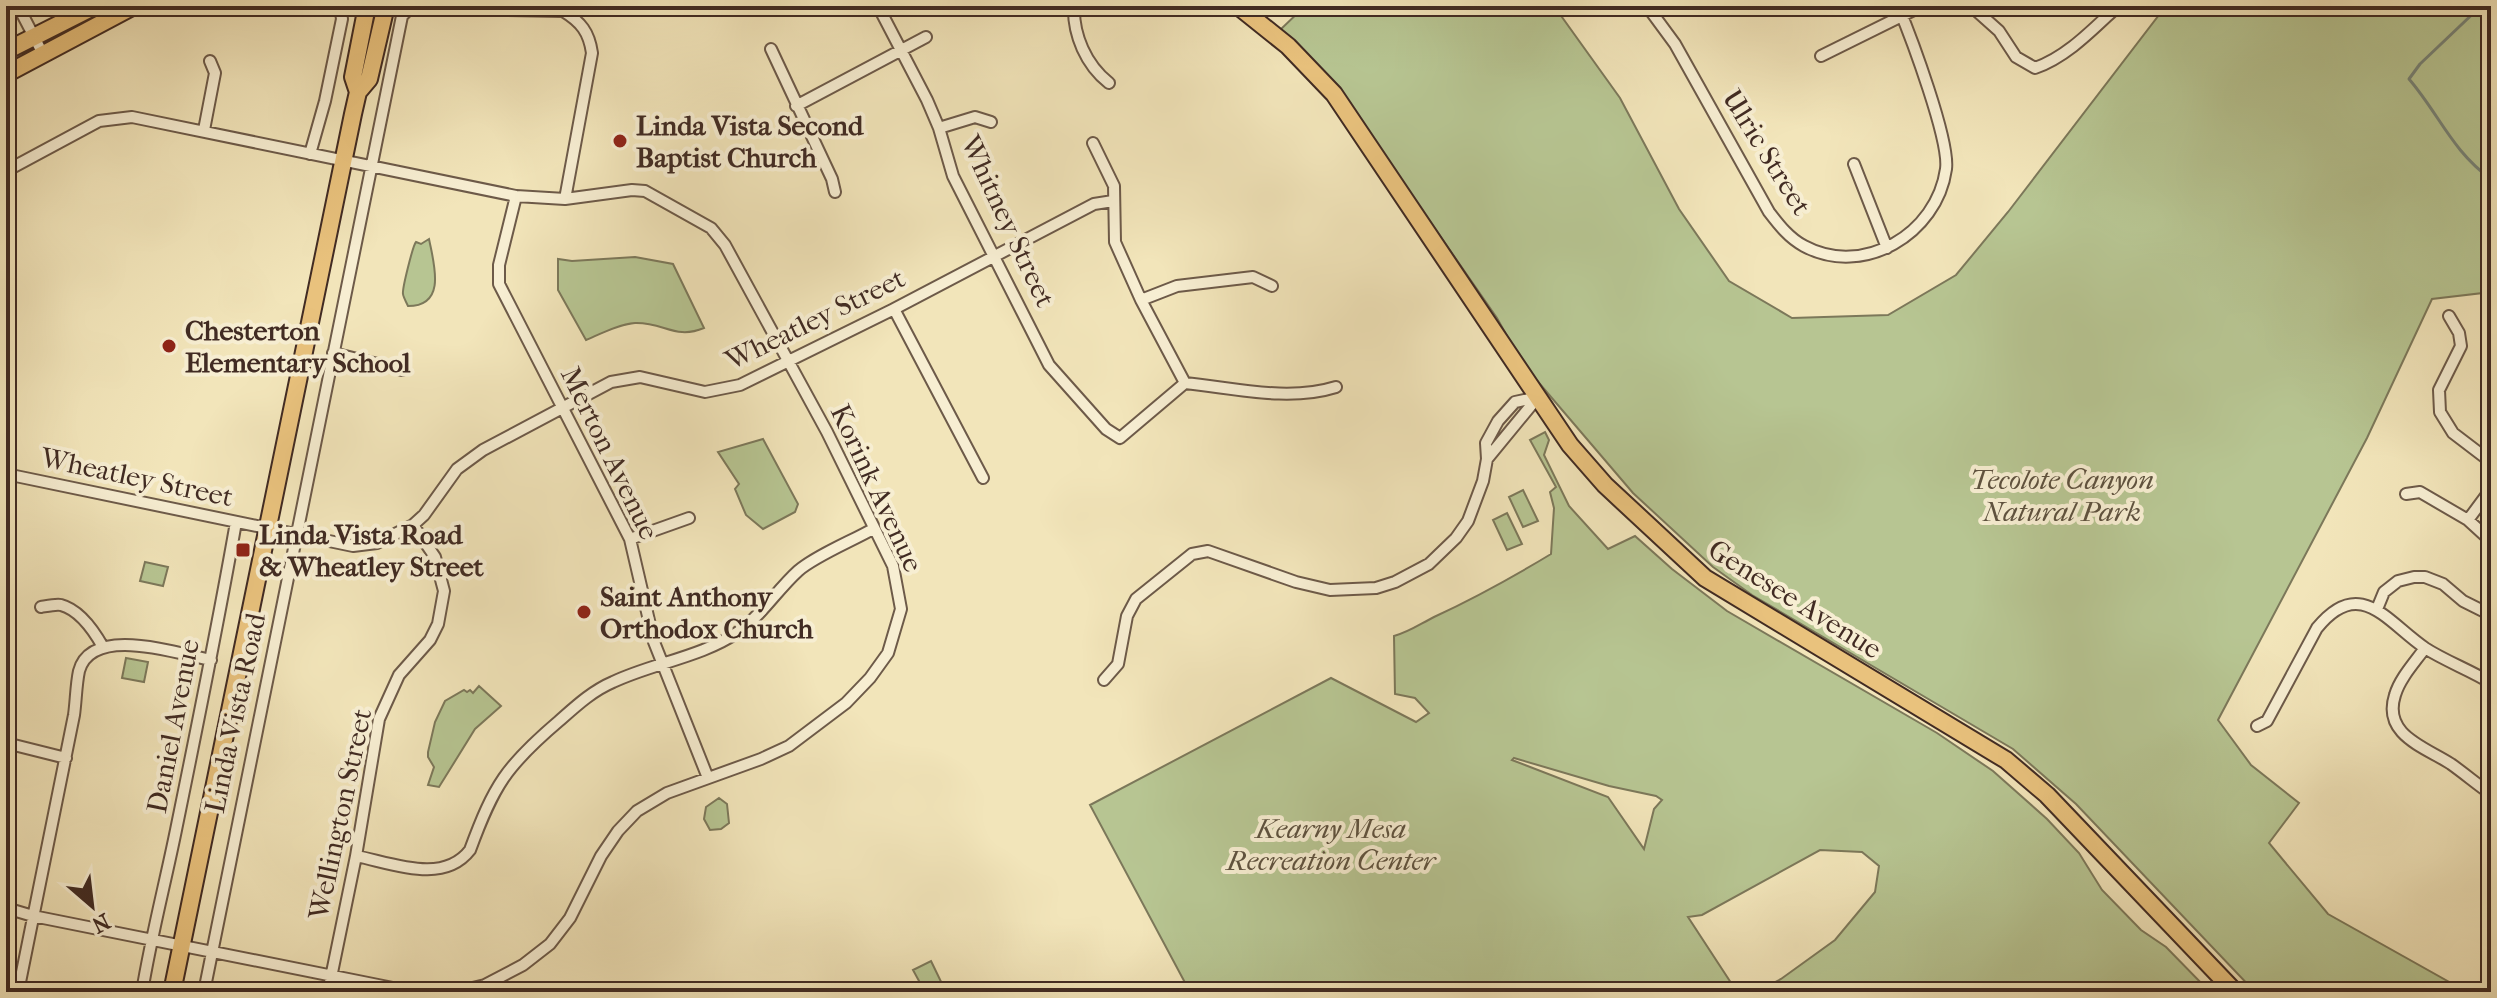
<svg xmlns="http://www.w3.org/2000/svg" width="2497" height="998" font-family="'IM FELL French Canon',serif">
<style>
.green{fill:#b7c592;stroke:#7c785a;stroke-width:2;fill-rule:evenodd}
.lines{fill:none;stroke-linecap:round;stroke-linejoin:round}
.stream{stroke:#778479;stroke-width:3}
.street-casing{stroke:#6d5a49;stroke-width:14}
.primary-casing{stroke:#412b23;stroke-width:20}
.street{stroke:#f7eed2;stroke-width:10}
.primary{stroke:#e9c27d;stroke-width:16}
.poi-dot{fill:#8f2418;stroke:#f7eed2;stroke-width:3}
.labels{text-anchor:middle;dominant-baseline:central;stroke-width:8;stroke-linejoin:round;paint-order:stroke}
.poi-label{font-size:28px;font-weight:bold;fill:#412b23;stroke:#f7eed2;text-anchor:start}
.street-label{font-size:28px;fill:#412b23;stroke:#f7eed2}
.park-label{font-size:28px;font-style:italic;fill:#5e523f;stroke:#f7eed2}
</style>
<rect width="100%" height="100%" fill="#f2e5ba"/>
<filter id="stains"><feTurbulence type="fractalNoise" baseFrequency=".0025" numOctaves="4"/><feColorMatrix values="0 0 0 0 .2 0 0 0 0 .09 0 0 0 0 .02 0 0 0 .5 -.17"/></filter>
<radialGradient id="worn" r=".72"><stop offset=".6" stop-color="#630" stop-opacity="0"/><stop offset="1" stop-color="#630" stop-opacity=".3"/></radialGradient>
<path class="green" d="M1305 6H1554L1620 98 1679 209 1729 281 1792 318 1888 315 1956 275 2008 212 2159 15 2244 6H2491V292L2432 299 2367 438 2218 720 2251 765 2299 803 2269 843 2328 914 2467 992H2255L2076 804 2013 749 1752 595 1713 567 1633 493 1522 363 1497 318 1346 101 1280 30Z
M429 239C434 264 447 306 408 306 407 304 403 296 403 294 402 289 413 245 416 242L421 244Z
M635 257 673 264 704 328C675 340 664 322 635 323 619 324 600 334 586 340L558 290V259L572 261Z
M1545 432 1549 440 1544 455 1569 506 1608 549 1635 536 1672 569 1727 611 1937 733 1993 771 2047 819 2079 853 2102 890 2141 930 2166 947 2210 992H1756L1781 979 1835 940 1875 892 1879 866 1862 852 1820 850 1702 915 1688 917 1737 992H1190L1090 805 1331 678 1416 722 1429 713 1415 698 1395 694 1394 636C1409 632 1420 624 1434 617 1475 598 1513 577 1551 554L1554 508 1550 492 1556 487 1530 440ZM1514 758 1609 786 1656 796 1662 800 1654 809 1644 849 1608 797 1512 760Z
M763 439 798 504 795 512 763 529 746 515 735 489 739 484 718 452Z
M1523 490 1538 521 1523 527 1509 497Z
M1507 513 1522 544 1507 550 1493 520Z
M145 562 168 567 163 586 140 581Z
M126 658 148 662 144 682 122 678Z
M479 686 501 706 475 729 439 787 428 785 434 767 428 757V752L435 722 445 701 464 690 467 692 470 690 473 693Z
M719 798 727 804 729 823 721 829 710 830 704 819 706 807Z
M931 961 946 992H925L913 970Z"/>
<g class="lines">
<path class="stream" d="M2481 6 2420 64 2409 79C2439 114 2452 151 2491 179"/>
<g class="street-casing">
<path id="street" d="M18 6 43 54
M878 6 927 100 939 128 953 176 1049 365 1106 429 1120 438 1185 383C1235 388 1288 402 1336 387
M1074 6C1073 35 1086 65 1109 83
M1647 6 1675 44 1769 212C1779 225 1789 238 1804 246 1863 278 1937 234 1946 169 1950 141 1911 37 1898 6
M1971 6 1999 31 2016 57 2035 68C2067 57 2093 29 2118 6
M771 49 832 179 835 192
M1821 56 1922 6
M796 106 926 37
M939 128 975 117 991 122
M204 130 215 73 210 61
M1093 143 1114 186 1115 242 1141 300 1185 383
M310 154 325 101 342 19 340 6
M1854 164 1887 248
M6 171 99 121 132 117 516 196 565 199 632 190 645 191 711 228 725 245 827 432 893 566 901 609 888 653 870 678 846 703 789 746 761 759 667 793 637 811 618 831 601 856 570 918 550 944 523 965 485 985 456 992
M516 196 499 265V284L630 539 654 642 708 778
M1141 300 1177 286 1253 277 1272 286
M894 309 983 478
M2449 316 2459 333 2461 346 2439 390 2440 412 2453 433 2491 462
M333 353 402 370
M1487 459 1538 397
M6 474 353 546 377 543 413 525 424 515 457 469 483 450 611 382 640 377 705 392 740 385 894 309 1094 204 1113 201
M2406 494 2420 492 2468 520 2491 541
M2468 520 2491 489
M630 539 689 518
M41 607C47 606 56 604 61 605 80 610 94 631 103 647
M2377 609 2384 592 2398 581 2414 577H2425L2443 584 2463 601 2491 615
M2425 648C2415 662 2400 678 2395 695 2382 735 2425 747 2451 764 2465 774 2478 785 2491 794
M1104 680 1118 664 1127 616 1136 599 1192 554 1208 551 1296 582 1330 590 1376 588 1395 582 1429 564 1456 538 1468 521 1483 481 1487 459 1486 443 1498 421 1515 402 1538 397
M2257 726 2267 721 2317 628C2360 575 2387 622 2425 648 2445 661 2470 670 2491 683
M6 743 66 758
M356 856C392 863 443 885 470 850 494 785 506 766 559 721 576 706 592 691 613 682 653 663 702 657 738 632 762 615 777 590 798 571 815 556 852 541 873 529
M6 908 33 916 413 992
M18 992 74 715C76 701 76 685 79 671 92 624 178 654 211 660
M142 992C151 937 165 884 176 830 197 727 218 625 236 522
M204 992 402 16 410 8 563 11C581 22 589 32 592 53L565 199
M328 992 356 856 379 719 399 675 430 640 438 624 444 591 435 557 413 525"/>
</g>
<g class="primary-casing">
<path id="primary" d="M1238 6 1288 46 1334 94 1570 445 1605 485 1705 578 2006 760 2047 795 2235 992
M6 51 95 6
M6 74 134 6
M358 92 353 77 367 6
M172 992 353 114 358 92 369 79 386 6"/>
</g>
<use href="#street" class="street"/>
<use href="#primary" class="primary"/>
</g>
<g class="poi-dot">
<circle cx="620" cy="141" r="8"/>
<circle cx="169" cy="346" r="8"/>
<rect x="235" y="542" width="16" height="16" rx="4"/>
<circle cx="584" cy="612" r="8"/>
</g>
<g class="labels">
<g class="poi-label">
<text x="636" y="125">Linda Vista Second<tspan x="636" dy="32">Baptist Church</tspan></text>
<text x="185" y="330">Chesterton<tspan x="185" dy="32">Elementary School</tspan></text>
<text x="259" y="534">Linda Vista Road<tspan x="259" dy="32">&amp; Wheatley Street</tspan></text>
<text x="600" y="596">Saint Anthony<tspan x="600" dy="32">Orthodox Church</tspan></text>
</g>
<g class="street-label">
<text transform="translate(1767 152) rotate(58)">Ulric Street</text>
<text transform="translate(1008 221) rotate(65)">Whitney Street</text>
<text transform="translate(815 319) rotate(-26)">Wheatley Street</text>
<text transform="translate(610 453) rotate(64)">Merton Avenue</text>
<text transform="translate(137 477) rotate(12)">Wheatley Street</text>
<text transform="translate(877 488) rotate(65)">Korink Avenue</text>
<text transform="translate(1795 599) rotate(32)">Genesee Avenue</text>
<text transform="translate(235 713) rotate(-78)">Linda Vista Road</text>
<text transform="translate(173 726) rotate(-79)">Daniel Avenue</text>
<text transform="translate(340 814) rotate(-78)">Wellington Street</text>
</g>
<g class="park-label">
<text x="2062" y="479">Tecolote Canyon<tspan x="2062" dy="32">Natural Park</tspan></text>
<text x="1331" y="828">Kearny Mesa<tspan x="1331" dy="32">Recreation Center</tspan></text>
</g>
</g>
<rect width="2497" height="998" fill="none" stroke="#f2e5ba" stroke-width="32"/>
<rect x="8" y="8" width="2481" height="982" fill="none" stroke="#412b23" stroke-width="4"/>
<rect x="16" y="16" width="2465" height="966" fill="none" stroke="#412b23" stroke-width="2"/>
<g transform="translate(92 906) rotate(152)" stroke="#f7eed2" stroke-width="6" paint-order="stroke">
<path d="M0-6L14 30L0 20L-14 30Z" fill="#412b23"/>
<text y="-12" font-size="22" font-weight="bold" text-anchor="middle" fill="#412b23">N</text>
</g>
<rect width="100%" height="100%" filter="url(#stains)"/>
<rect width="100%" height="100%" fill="url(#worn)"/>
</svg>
